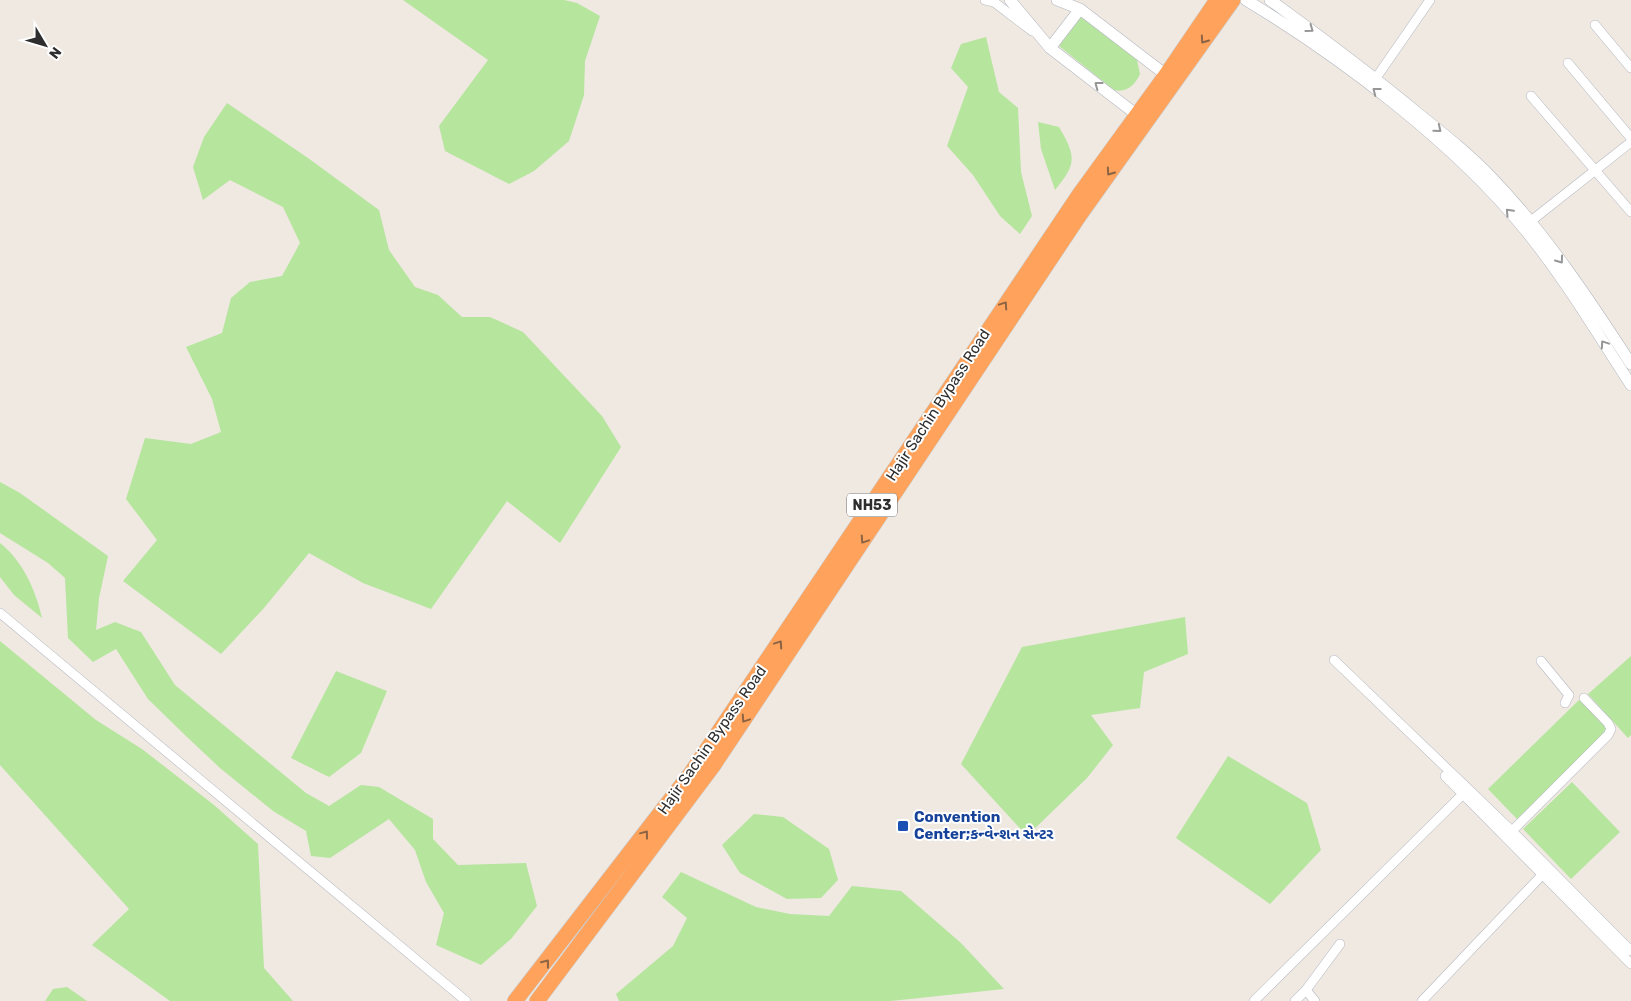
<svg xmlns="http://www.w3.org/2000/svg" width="1631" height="1001" font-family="Rubik,'Noto Sans Gujarati',sans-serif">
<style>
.green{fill:#b6e59e}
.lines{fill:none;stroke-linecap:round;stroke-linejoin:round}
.street-casing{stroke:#b4b7c1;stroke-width:10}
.secondary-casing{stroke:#b4b7c1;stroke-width:12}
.highway-casing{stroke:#c9c9c9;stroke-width:16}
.street{stroke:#fff;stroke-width:9}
.secondary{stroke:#fff;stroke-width:11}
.highway{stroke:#ffa35c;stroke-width:15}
.oneway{stroke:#969696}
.oneway2{stroke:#8c6343}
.transit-dot{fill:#1a4fb4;stroke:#fff;stroke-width:2}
.labels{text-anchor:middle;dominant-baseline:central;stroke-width:4;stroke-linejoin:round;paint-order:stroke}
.shield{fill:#fff;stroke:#6d6d6d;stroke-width:1}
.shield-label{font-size:14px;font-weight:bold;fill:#2e2e2e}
.street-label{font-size:15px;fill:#2e2e2e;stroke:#fff}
.transit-label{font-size:15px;font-weight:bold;fill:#164399;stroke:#fff;text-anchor:start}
</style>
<rect width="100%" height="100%" fill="#efe9e1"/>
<path class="green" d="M403 0H564L577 3 600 16 585 61 584 95 569 141 534 171 509 184 445 151 439 126 488 60Z
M1081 17 1137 60 1140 74C1135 85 1127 93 1114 90L1059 46Z
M986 37 999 92 1018 108 1021 172 1032 216 1020 234 1000 216 973 175 947 146 968 87 951 68 961 44Z
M227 103 308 158 379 210 389 250 415 287 438 295 462 317H490L523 332 602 416 621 447 560 543 507 501 431 609 363 583 309 553 264 608 221 654 123 581 157 540 126 499 145 438 191 444 221 432 212 399 186 347 222 333 231 298 250 282 282 276 300 243 283 207 230 180 203 200 193 167 204 137Z
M1038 122 1059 127C1076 156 1077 164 1055 190L1041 149Z
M0 482 20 493 108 556 99 598 96 630 115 622 141 632 175 685 306 793 329 806 361 785 379 787 433 819V839L458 865 526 863 537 906 511 939 481 965 436 945 444 913 426 882 415 850 389 819 330 858 311 856 306 831 273 811 220 768 187 737 148 699 116 649 93 662 68 638 65 578 48 563 0 533Z
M0 543C23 561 36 591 42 618L14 595 0 577Z
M1185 617 1188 654 1144 672 1140 708 1091 715 1113 745 1087 778 1027 836 961 764 1022 647Z
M0 641 96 720 142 749 214 805 258 844 264 968 293 1001H170L92 945 129 909 0 765Z
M1631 656V735L1628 738 1588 694Z
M336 671 387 691 361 753 329 777 291 758Z
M1579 700 1608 729 1517 819 1488 789Z
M1228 756 1307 803 1321 850 1270 904 1176 838Z
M1572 782 1620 832 1571 879 1523 829Z
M754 814 783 817 829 849 838 880 821 898 787 899 740 873 722 845Z
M681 872 756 907 790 914 829 916 852 886 901 891 961 943 1004 989 891 1001H619L616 994 673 946 687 918 662 897Z
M67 987 87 1001H45L53 989Z"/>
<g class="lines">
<g class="street-casing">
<path id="street" d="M985 0 994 2 1032 31
M1595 25 1631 68
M1568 63 1631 138
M1376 78 1430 0
M1531 96 1631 212
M1531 221 1631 142
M0 613 466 1001
M1334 660 1512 831 1631 951
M1541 661 1569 695 1565 703
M1445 776 1631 964
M1512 831 1608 735 1611 729 1608 723 1584 698
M1254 1001 1463 794
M1295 1001 1306 990
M1315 1001 1306 990 1340 944
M1422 1001 1543 874"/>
</g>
<g class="secondary-casing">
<path id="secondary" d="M1010 0 1050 48 1137 115
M1057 0 1080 9 1166 75
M1246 0C1342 58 1456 144 1526 231 1565 279 1597 333 1631 385
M1270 0C1321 37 1372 75 1420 115 1445 135 1469 154 1491 177 1545 233 1589 299 1631 364
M1050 48 1080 9"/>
</g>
<g class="highway-casing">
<path id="highway" d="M515 1001 691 773 1079 195 1166 75 1217 0
M537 1001 713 766 1079 216 1233 0"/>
</g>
<use href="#street" class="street"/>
<use href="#secondary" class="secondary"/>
<use href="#highway" class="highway"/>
</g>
<defs><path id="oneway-chevron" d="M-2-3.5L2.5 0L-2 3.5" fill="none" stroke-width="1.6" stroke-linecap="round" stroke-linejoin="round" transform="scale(1.25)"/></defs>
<g class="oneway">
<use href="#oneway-chevron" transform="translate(1310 29) rotate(36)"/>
<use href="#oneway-chevron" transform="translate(1098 85) rotate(-143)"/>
<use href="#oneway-chevron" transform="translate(1376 91) rotate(-142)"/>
<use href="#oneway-chevron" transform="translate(1438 129) rotate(39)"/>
<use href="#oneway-chevron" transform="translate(1509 212) rotate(-133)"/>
<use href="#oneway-chevron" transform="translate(1560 260) rotate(54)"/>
<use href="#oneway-chevron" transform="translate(1604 344) rotate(-124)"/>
</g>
<g class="oneway2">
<use href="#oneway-chevron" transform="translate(1204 40) rotate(125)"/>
<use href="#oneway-chevron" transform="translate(1110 172) rotate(125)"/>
<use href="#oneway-chevron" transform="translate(1004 305) rotate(-56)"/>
<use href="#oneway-chevron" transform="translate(864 540) rotate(124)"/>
<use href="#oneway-chevron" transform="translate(779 644) rotate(-56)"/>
<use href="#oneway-chevron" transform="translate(745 719) rotate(124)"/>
<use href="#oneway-chevron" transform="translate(645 834) rotate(-53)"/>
<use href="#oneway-chevron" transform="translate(546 963) rotate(-52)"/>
</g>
<rect class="transit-dot" x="897" y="820" width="12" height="12" rx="2.5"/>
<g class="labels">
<rect class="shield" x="847" y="493.5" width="50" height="23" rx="4"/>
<g class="shield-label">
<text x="872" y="505">NH53</text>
</g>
<g class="street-label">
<text transform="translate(938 405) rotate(-57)">Hajir Sachin Bypass Road</text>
<text transform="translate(712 740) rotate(-55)">Hajir Sachin Bypass Road</text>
</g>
<g class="transit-label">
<text x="914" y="817">Convention<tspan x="914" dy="17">Center;કન્વેન્શન સેન્ટર</tspan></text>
</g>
</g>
<g transform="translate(45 45) rotate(128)" stroke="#ffffff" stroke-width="4" paint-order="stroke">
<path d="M0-4L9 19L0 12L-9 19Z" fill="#2e2e2e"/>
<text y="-8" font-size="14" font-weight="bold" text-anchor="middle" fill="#2e2e2e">N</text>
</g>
</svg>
